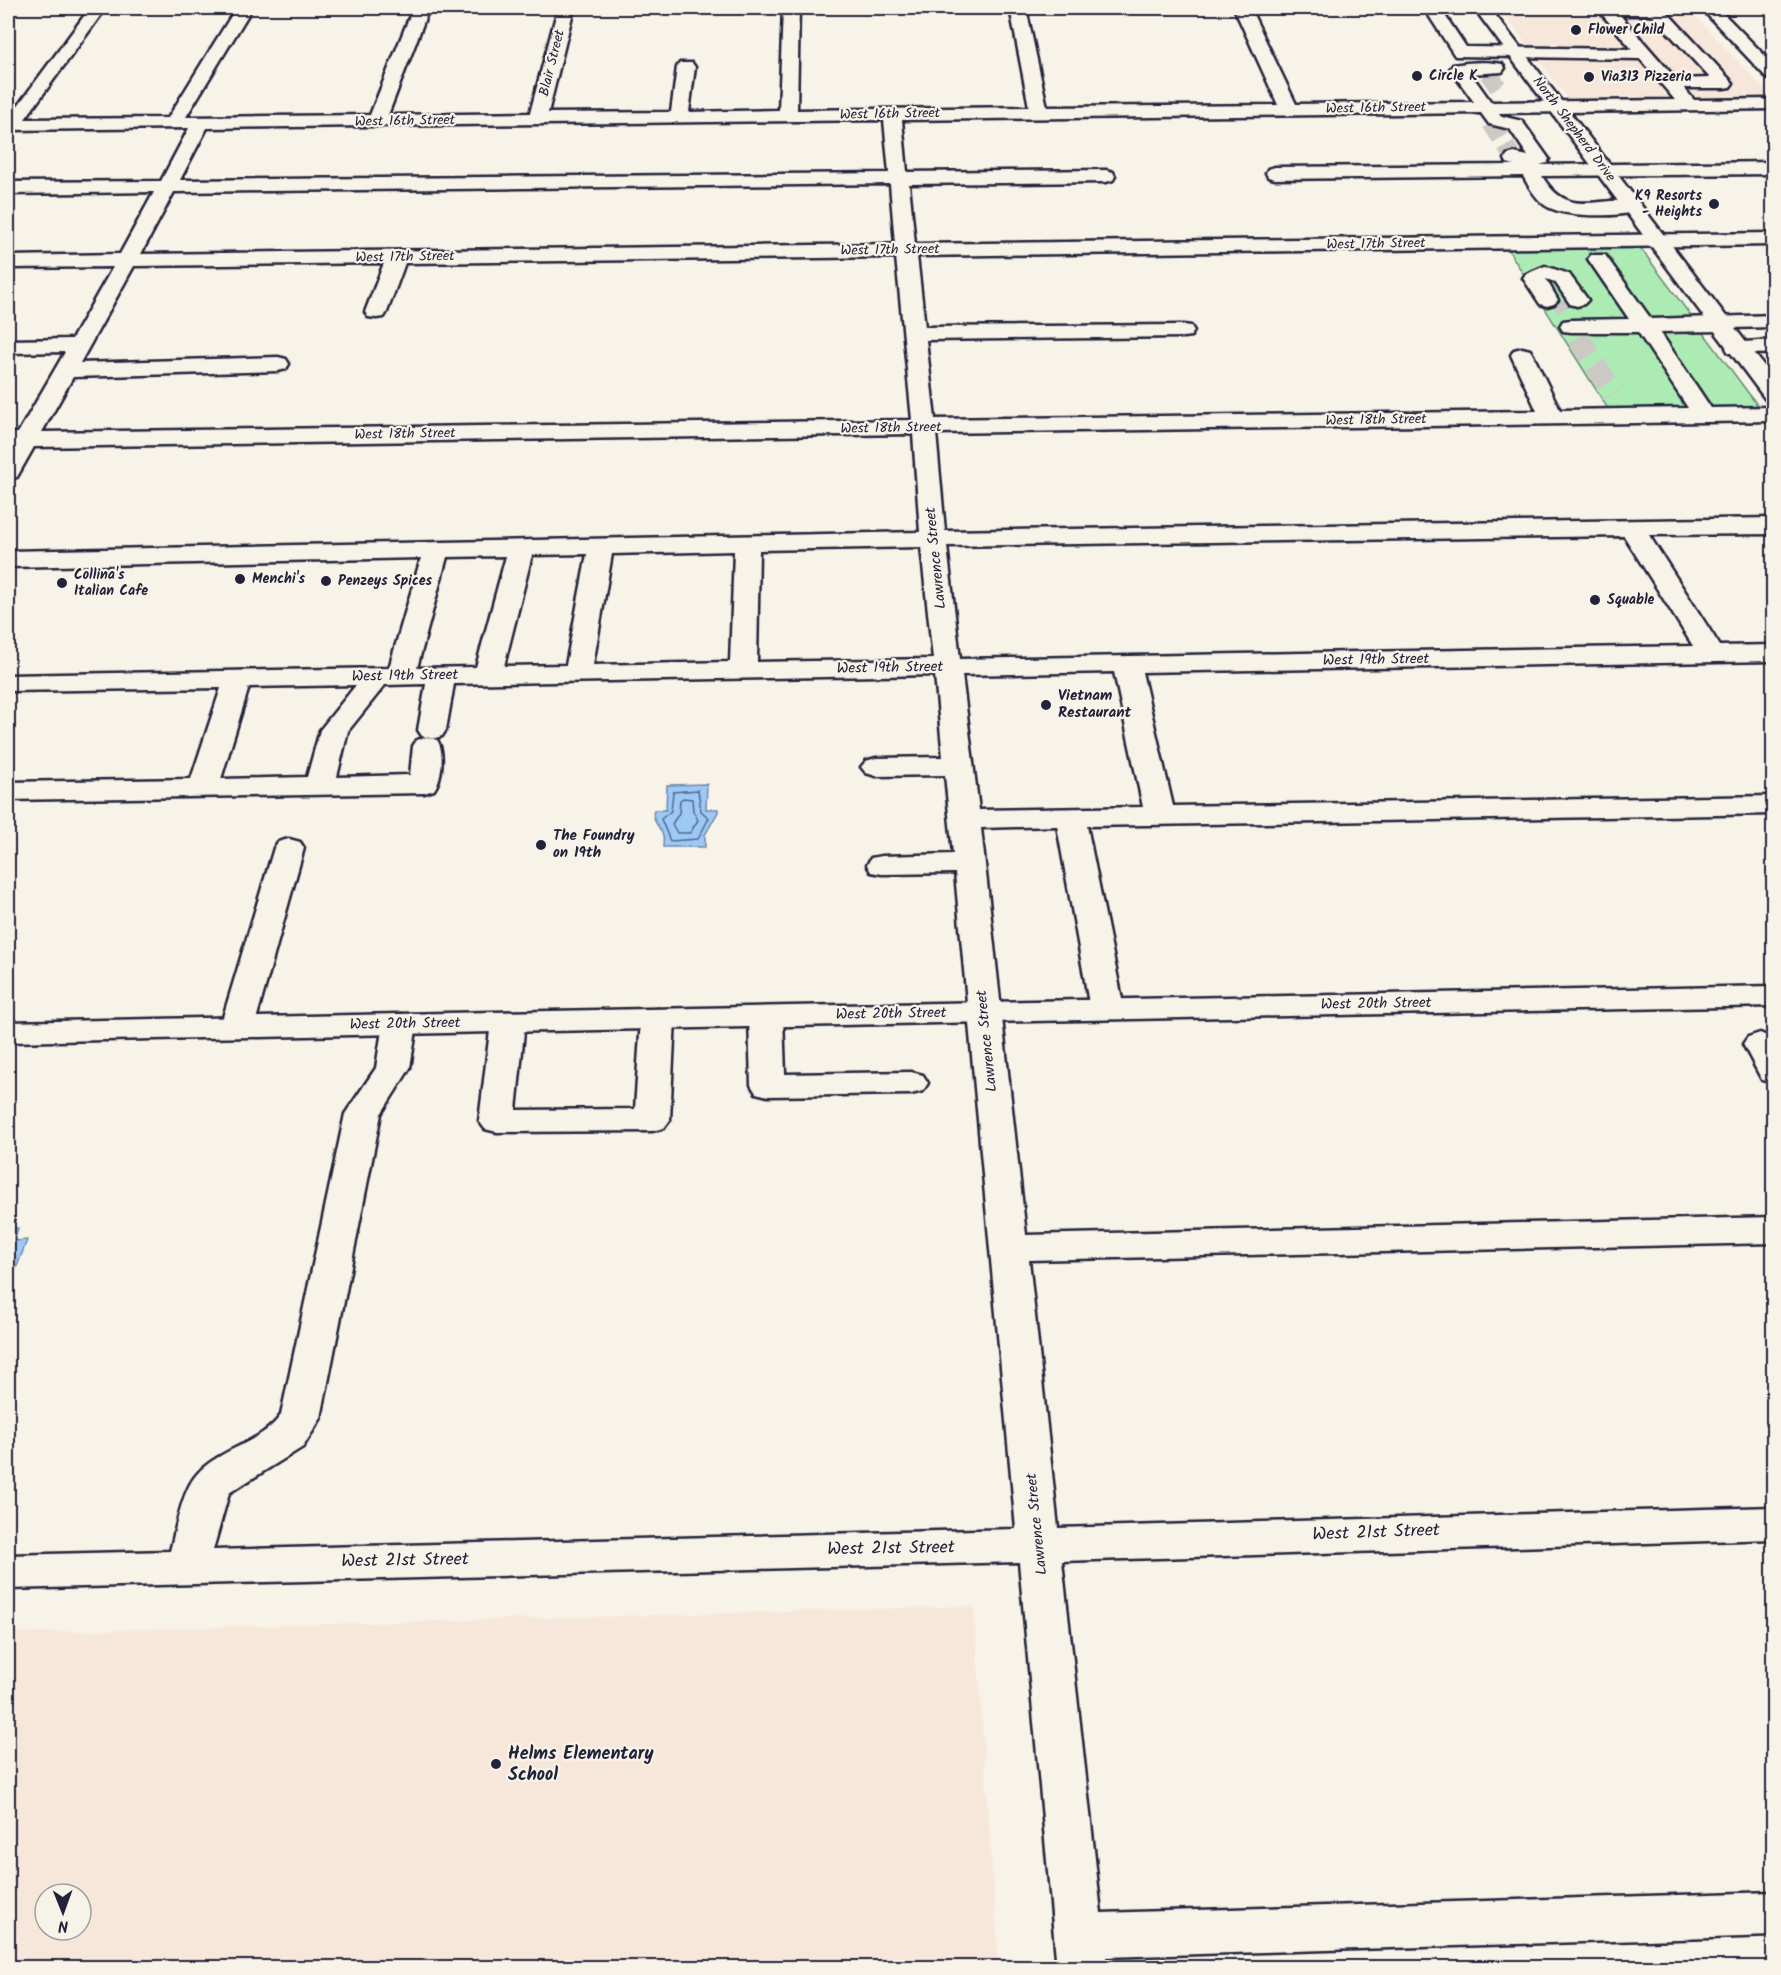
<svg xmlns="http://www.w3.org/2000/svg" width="1781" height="1975" font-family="Kalam,sans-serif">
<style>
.built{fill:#f7e7da;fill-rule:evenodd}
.green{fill:#acecb4;stroke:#678778;stroke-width:1.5}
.water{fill:#9dc9f7;stroke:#6c86ac;stroke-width:1.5}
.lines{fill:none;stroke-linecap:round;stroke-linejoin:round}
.shore{stroke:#536586;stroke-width:1.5}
.minor-tunnel-far1{stroke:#ccc9c5;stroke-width:18;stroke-dasharray:18 9;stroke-linecap:butt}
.minor-tunnel{stroke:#ccc9c5;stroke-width:22;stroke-dasharray:22 11;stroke-linecap:butt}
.minor-casing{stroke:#22223b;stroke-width:5}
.major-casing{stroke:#22223b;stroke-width:5}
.minor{fill:#f7f3e8;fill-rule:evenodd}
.major{fill:#f7f3e8;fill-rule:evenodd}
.poi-dot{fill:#22223b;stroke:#f7f3e8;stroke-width:2}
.labels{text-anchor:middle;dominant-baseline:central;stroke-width:4.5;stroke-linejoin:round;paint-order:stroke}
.far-poi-label{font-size:14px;font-weight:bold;fill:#22223b;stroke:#f7f3e8;text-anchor:start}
.far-street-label{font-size:14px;fill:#22223b;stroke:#f7f3e8}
.street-label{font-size:15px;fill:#22223b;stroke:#f7f3e8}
.poi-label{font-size:15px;font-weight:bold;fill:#22223b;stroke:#f7f3e8;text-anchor:start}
.near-street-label{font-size:18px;fill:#22223b;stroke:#f7f3e8}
.near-poi-label{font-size:18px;font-weight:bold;fill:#22223b;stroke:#f7f3e8;text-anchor:start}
</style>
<rect width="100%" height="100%" fill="#f7f3e8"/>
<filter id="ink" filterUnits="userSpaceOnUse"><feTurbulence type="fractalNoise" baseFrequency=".0167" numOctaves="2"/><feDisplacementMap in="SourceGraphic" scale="12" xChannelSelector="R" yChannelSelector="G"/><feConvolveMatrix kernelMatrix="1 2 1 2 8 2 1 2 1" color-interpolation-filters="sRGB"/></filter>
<g filter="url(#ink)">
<path class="built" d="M1499 8H1688L1773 98 1569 100Z
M974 1606 999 1967H8V1633ZM45 1894H81V1930H45Z"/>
<path class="green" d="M1639 246 1761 410 1610 412 1507 248Z"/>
<path class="water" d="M707 784 706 809H718V812L705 835V847H663C663 843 664 839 663 836 660 825 651 822 654 810H666L667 785Z
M8 1228H18L14 1241 27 1240 16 1269H8Z"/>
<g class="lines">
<path class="shore" d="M698 790 701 811 709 818 698 839 670 841 661 819 671 811 673 792Z
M683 798 692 799 693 811 698 820 690 833H677L672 824 679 813 680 800Z"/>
<path class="minor-tunnel-far1" d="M1488 73 1498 87
M1491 123 1514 159"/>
<path class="minor-tunnel" d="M1562 300 1567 307
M1578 337 1614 394"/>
<g class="minor-casing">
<path id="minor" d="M90 8H106L25 119 168 118 236 8H252L186 117 370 115 413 8H429L388 115 530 113 558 8H574L548 113 671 112 677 67 680 63H692L695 67 689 112 779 110 783 8H799L797 110 1029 107 1010 8H1026L1047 107 1278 105 1234 8H1250L1296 104 1474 102 1450 69 1453 65C1467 62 1488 61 1502 64L1505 68 1502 72 1471 74 1491 102 1675 100 1640 59 1455 56 1424 8H1440L1466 47 1632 49 1601 13 1599 10 1601 8H1663L1733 83 1730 87 1724 88H1684L1694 100 1774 99V109L1499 113 1501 116 1522 121 1549 159 1547 163 1540 165 1774 162V174L1542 176C1570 222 1599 193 1639 203L1642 207 1639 211C1617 217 1565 218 1546 206 1536 199 1529 187 1523 176L1275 179 1268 177 1266 173 1268 169 1275 167 1514 165 1507 163 1505 159 1507 155 1514 153 1528 156 1510 129 1489 124 1481 113 902 120 907 172 1106 170 1113 172 1115 176 1113 180 1106 182 909 184 915 244 1774 233V245L917 256 925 327 1183 325 1191 326 1194 331 1191 336 1183 337 926 340 935 419 1537 411 1511 355 1514 350 1522 348 1530 350 1533 355 1560 410 1688 408 1638 332H1571L1563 331 1560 326 1563 321 1571 320 1629 319 1588 259 1591 255H1605L1651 319 1774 315V327L1729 328 1720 331 1660 332 1711 408 1774 407V421L936 433 945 531 1774 518V534L1649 535 1720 646 1774 645V661L1142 672 1173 806 1774 796V814L1087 826 1124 1009 1119 1016 1107 1019 1095 1016 1090 1009 1057 826 981 828 1026 1235 1774 1217V1243L1029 1260 1058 1528 1774 1507V1539L1062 1561 1101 1913 1774 1892V1936L1106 1957 1107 1968H1057L1019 1562 8 1589V1555L170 1551C176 1529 182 1489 198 1473 221 1448 262 1443 281 1415L345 1114 376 1068 383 1024 388 1017 400 1014 412 1017 417 1024 410 1068 381 1114 321 1418 303 1447 229 1493 213 1550 1016 1529 955 873 882 874 871 872 867 865 871 858 882 856 953 854 945 775 876 776 866 773 861 767 866 761 876 758 943 757 935 675 454 684 446 730 442 736 432 739 422 736 418 730 426 684 385 685 348 731 337 777 410 775 413 746 417 740 427 737 437 740C445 751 442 779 434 790L424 793 8 800V782L191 779 221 688 8 691V675L389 668 421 558 8 567V551L920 532 913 434 34 447 17 477 8 479V452L10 447H8V433H18L65 352 8 353V340L72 339 113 267 8 268V256L120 254 154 192 8 194V182L161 181 189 128 8 130V119ZM1620 15H1652L1710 78 1676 79ZM884 120 889 173 180 180 207 128ZM890 184 895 244 141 254 174 192ZM896 257 912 420 42 432 73 377 278 371 286 369 289 364 286 359 278 357 80 363 134 266 384 263 365 312 368 317 376 318 384 317 387 312 405 263ZM1624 536 1693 646 960 659 947 546ZM921 547 933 659 757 662 759 550ZM734 551 730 662 593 665 612 554ZM587 554 566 665 504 666 532 555ZM506 556 476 667 417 668 447 557ZM1114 672 1143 807 979 810 962 675ZM356 685 320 730 307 777 221 779 249 687Z
M1701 8H1718L1774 65V80L1768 79Z
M1545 266 1569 274 1588 300 1584 304 1577 306 1570 304 1555 282 1546 279 1558 300 1554 304 1547 306 1540 304 1523 278 1526 274Z
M1774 340V354L1729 353 1726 348 1729 343Z
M289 839 300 842 304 848 254 1027 249 1034 237 1037 225 1034 220 1027 274 848 278 842Z
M766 1007 778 1010 783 1017 785 1074 911 1072 923 1075 928 1083 923 1091 911 1094 768 1096 756 1093 751 1085 749 1017 754 1010Z
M658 1009 670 1012 675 1019 670 1120 664 1128 652 1131 497 1132 485 1129 479 1121 491 1022 496 1015 508 1012 520 1015 525 1022 516 1110 635 1109 641 1019 646 1012Z
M1760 1033 1774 1039V1083L1762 1080 1743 1044 1748 1037Z"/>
</g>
<g class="major-casing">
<path id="major" d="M1474 8H1490L1774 379V402L1766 400Z
M1774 986V1006L8 1042V1022Z"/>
</g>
<use href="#minor" class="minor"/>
<use href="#major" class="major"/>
</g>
</g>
<g class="poi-dot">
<circle cx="1576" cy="30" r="6"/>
<circle cx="1417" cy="76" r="6"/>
<circle cx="1589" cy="77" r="6"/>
<circle cx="1714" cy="204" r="6"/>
<circle cx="240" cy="579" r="6"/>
<circle cx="326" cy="581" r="6"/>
<circle cx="62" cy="583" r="6"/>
<circle cx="1595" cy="600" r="6"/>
<circle cx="1046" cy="705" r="6"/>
<circle cx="541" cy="845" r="6"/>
<circle cx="496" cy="1764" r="6"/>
</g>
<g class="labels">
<g class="far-poi-label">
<text x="1588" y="30">Flower Child</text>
<text x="1429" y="76">Circle K</text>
<text x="1601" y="77">Via313 Pizzeria</text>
<text x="1702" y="196" text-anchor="end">K9 Resorts<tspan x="1702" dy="16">- Heights</tspan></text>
<text x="74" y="575">Collina's<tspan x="74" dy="16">Italian Cafe</tspan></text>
<text x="252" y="579">Menchi's</text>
<text x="338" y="581">Penzeys Spices</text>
<text x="1607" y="600">Squable</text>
</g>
<g class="far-street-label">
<text transform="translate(552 63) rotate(-76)">Blair Street</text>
<text transform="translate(1376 108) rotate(-1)">West 16th Street</text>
<text transform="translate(890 114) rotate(-1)">West 16th Street</text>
<text transform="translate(405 121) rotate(-1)">West 16th Street</text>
<text transform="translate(1574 129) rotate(53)">North Shepherd Drive</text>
<text transform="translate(1376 244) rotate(-1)">West 17th Street</text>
<text transform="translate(890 250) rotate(-1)">West 17th Street</text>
<text transform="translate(405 257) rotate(-1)">West 17th Street</text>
<text transform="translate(1376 420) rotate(-1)">West 18th Street</text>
<text transform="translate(891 428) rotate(-1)">West 18th Street</text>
<text transform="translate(405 434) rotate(-1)">West 18th Street</text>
</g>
<g class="street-label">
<text transform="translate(936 558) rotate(-96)">Lawrence Street</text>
<text transform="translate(1376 660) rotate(-1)">West 19th Street</text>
<text transform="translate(890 668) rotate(-1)">West 19th Street</text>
<text transform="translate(405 676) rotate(-1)">West 19th Street</text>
<text transform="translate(1376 1004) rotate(-1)">West 20th Street</text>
<text transform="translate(891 1014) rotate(-1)">West 20th Street</text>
<text transform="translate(405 1024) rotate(-1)">West 20th Street</text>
<text transform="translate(987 1041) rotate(-96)">Lawrence Street</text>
<text transform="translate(1037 1524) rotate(-96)">Lawrence Street</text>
</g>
<g class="poi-label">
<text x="1058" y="696">Vietnam<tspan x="1058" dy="17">Restaurant</tspan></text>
<text x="553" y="836">The Foundry<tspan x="553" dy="17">on 19th</tspan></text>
</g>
<g class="near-street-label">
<text transform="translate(1376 1533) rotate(-2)">West 21st Street</text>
<text transform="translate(891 1549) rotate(-1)">West 21st Street</text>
<text transform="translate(405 1561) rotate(-1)">West 21st Street</text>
</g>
<g class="near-poi-label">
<text x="508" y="1754">Helms Elementary<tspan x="508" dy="21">School</tspan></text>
</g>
</g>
<rect width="1781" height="1975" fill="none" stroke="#f7f3e8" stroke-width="30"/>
<rect x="15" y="15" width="1751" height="1945" fill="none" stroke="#22223b" stroke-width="2" filter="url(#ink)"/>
<g transform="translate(63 1912) rotate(179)"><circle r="28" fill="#f7f3e8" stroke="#a29fa3" stroke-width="1.5"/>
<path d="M0-4.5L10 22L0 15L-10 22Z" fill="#22223b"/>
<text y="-9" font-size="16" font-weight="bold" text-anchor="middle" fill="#22223b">N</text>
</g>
</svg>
